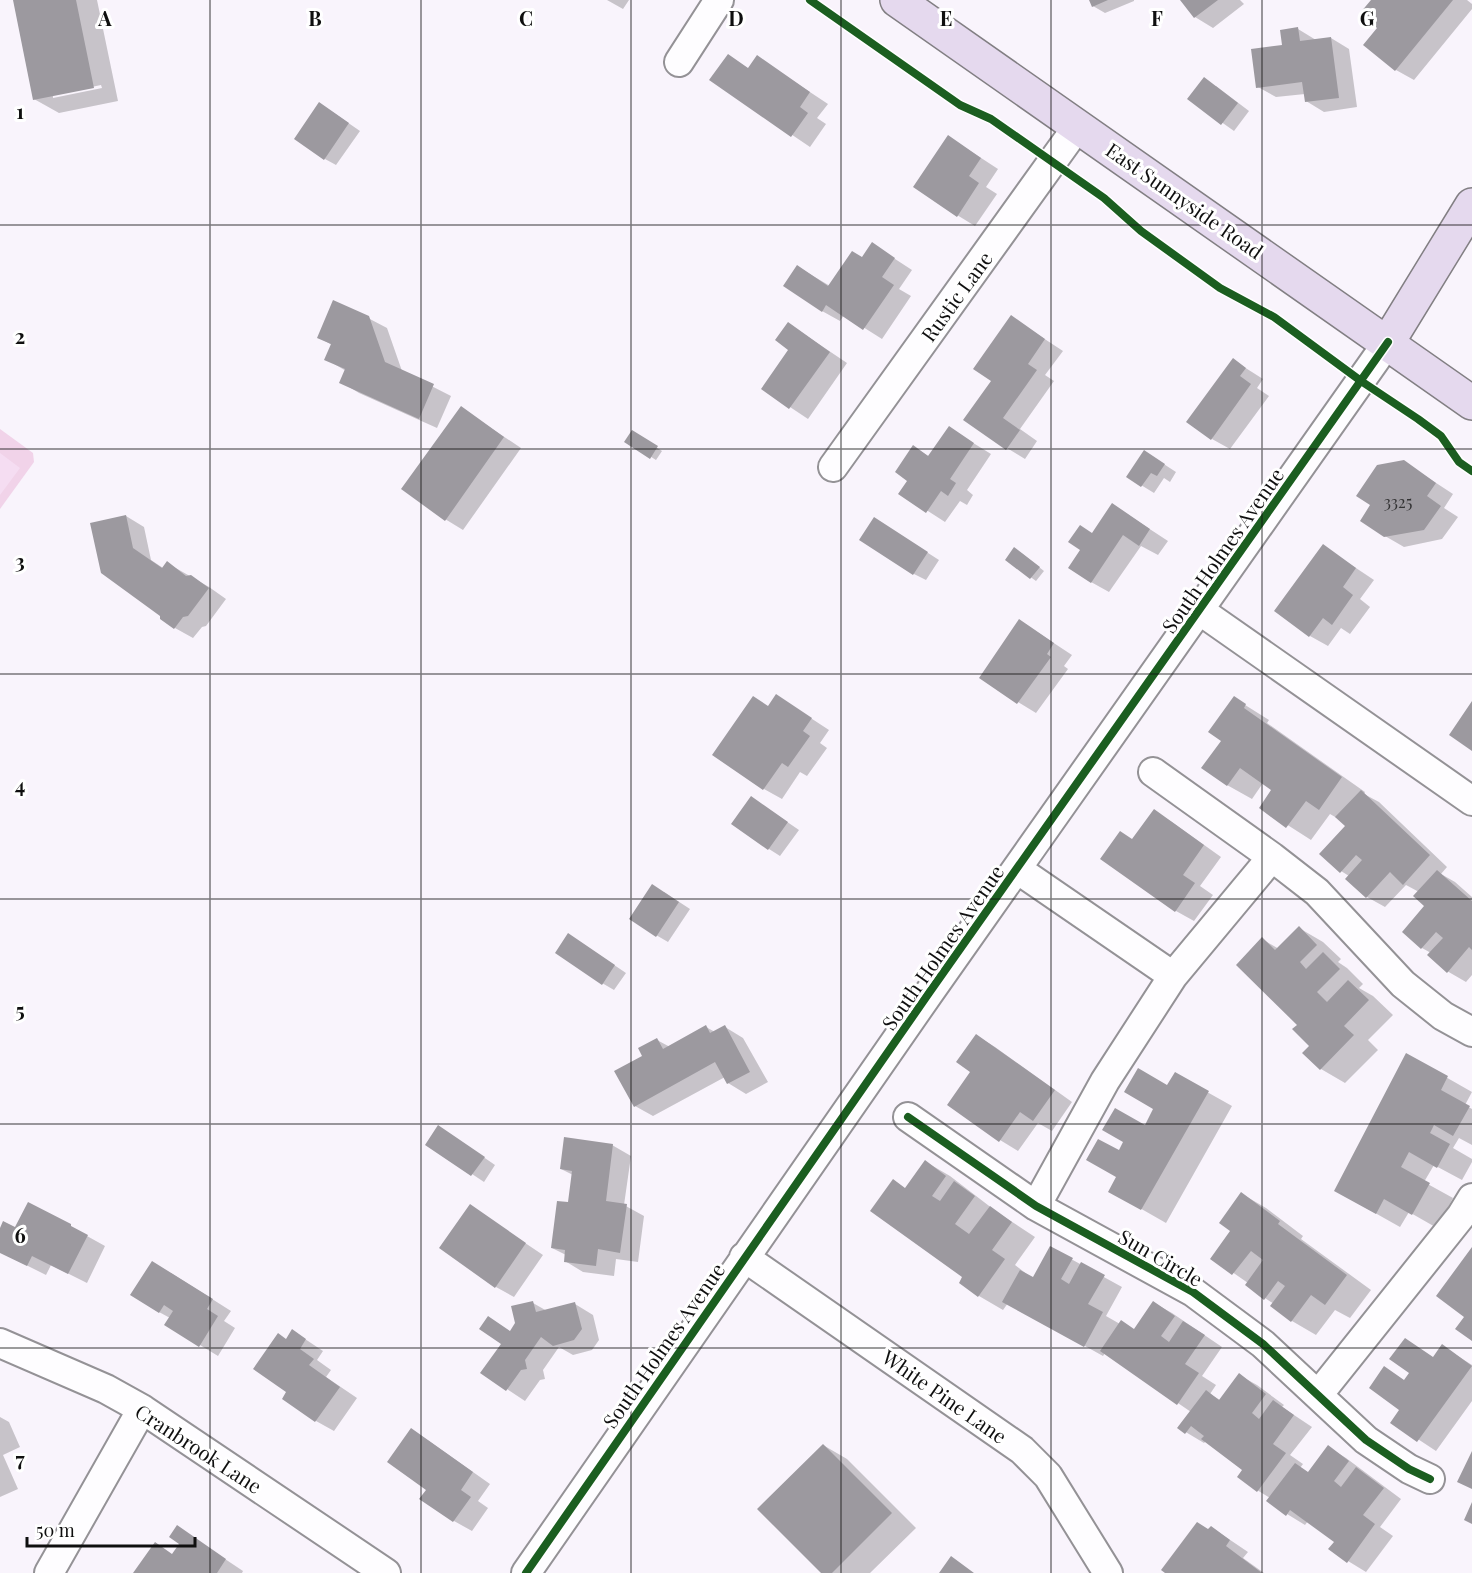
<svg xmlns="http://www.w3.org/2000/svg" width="1472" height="1573" font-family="'Playfair Display',serif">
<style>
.green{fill:#f1d3e9}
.pitch{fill:#f5ddf2}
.shadow{fill:#0003;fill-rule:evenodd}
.building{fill:#9c999f}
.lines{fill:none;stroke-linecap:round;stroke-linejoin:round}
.minor-casing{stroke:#949296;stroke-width:32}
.major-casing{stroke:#827f83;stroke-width:36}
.minor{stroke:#fefdff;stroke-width:28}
.major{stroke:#e5d9ee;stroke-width:33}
.cycleway-casing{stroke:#fff;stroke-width:11}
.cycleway{stroke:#1b5e20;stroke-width:8}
.grid{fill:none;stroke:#0f0f0f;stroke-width:1.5;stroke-opacity:0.55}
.labels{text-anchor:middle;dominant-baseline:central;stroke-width:6;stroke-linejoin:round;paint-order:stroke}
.number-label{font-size:16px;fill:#323233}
.street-label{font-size:20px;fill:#0f0f0f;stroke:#fff}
.grid-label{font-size:20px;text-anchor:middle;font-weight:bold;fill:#0f0f0f;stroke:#fff;stroke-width:6;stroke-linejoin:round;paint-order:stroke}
</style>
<rect width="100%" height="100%" fill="#f9f4fc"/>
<path class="green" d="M0 429 33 453 34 462 0 509Z"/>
<path class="pitch" d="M0 453 20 468 0 495Z"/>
<path class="shadow" d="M14 0H97L118 101 59 113 34 99ZM101 85 102 88 53 98V95Z
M607 0H629L623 9Z
M1091 0H1134V1L1105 13 1093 6Z
M1182 0H1240L1244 4 1213 28 1195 17Z
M1373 0H1467L1472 4V9L1414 80 1396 70 1379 27Z
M1298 29 1316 40 1331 38 1349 49 1357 107 1324 112 1306 101 1305 94 1276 97 1258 87 1284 46Z
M728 56 749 69 757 57 828 104 817 118 826 124 810 147 711 80Z
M1216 86 1249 111 1234 131 1189 99Z
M331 111 360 131 336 165 325 159Z
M949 137 998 169 986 187 997 194 975 226 957 215Z
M872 244 912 270 899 289 911 296 882 339 844 315 840 321 822 311 798 267 830 286 862 258Z
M1011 317 1063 351 1045 375 1054 381 1020 429 1037 441 1025 459 1007 448 993 381Z
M368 318 387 328 402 371 451 396 437 428 359 393 341 382 346 371 326 359 332 345 318 337Z
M789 324 847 363 808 419 763 389 791 349Z
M1233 360 1263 379 1257 388 1269 396 1230 449 1212 439Z
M461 408 521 448 463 530 445 519Z
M949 428 991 454 967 490 973 495 967 505 960 501 945 522 900 493 909 480 914 447 930 457Z
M632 432 662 451 656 460 626 441Z
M1156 459 1176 472 1170 482 1164 478 1154 493 1128 477Z
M1404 462 1453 494 1444 508 1458 517 1442 539 1404 547 1385 536Z
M1113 505 1168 541 1158 555 1141 546 1109 592 1091 582 1093 534Z
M126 516 144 527 151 560 163 568 167 563 209 587 226 599 206 626 202 627 193 638 175 628 161 618V615L103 572Z
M886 526 939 560 926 580 914 574Z
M1323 546 1374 580 1360 599 1370 607 1350 634 1341 628 1328 646 1310 636Z
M1020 552 1044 571 1036 581 1007 560Z
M1037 632 1072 655 1064 666 1068 669 1036 713 1018 702Z
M777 696 829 730 820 743 827 748 807 776 800 772 782 799 764 789 769 707Z
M1234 698 1269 720 1267 723 1365 792 1364 794 1379 802 1447 867 1441 874 1455 882 1472 897V975L1466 982 1447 971 1431 953 1422 948 1426 906 1419 892 1406 885 1385 907 1367 897 1349 876 1341 871 1347 826 1342 821 1330 814 1311 840 1261 808 1274 790 1263 783 1252 799 1227 785 1223 741Z
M752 798 799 830 780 856 769 849Z
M1154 811 1172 822 1221 857 1200 886 1213 895 1194 921 1176 911 1102 859 1134 840Z
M664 892 690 909 668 942 656 935Z
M1299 928 1323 942 1341 959 1338 962 1347 968 1363 984 1359 988 1373 996 1393 1015 1368 1040 1378 1050 1345 1083 1321 1069 1304 1053 1311 1046 1299 1025 1262 939 1279 949Z
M580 942 626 973 614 990 602 983Z
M706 1027 715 1032 725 1027 743 1038 768 1082 746 1094 728 1083 725 1077 653 1116 635 1106 644 1056 657 1040 670 1047Z
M977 1036 995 1047 1072 1102 1052 1131 1038 1123 1018 1151 1000 1140Z
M1407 1055 1472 1092 1465 1105 1472 1109V1145L1459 1138 1453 1148 1472 1159V1162L1462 1180 1434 1165 1424 1182 1453 1198 1437 1228 1409 1212 1400 1227 1336 1191Z
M1175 1074 1232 1106 1166 1223 1110 1191 1118 1177 1119 1152 1146 1127Z
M450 1134 495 1165 484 1182 427 1144Z
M612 1145 631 1156 624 1205 644 1216 638 1262 616 1259 614 1276 583 1272 565 1261 566 1255 552 1248 569 1204 573 1175 561 1169Z
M926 1162 950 1176 997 1212 1035 1237 1015 1265 1028 1275 1034 1279 1051 1248 1122 1287 1106 1316 1120 1324 1135 1330 1154 1303 1172 1313 1222 1347 1202 1376 1216 1385 1210 1394 1220 1400 1239 1375 1257 1385 1284 1405 1282 1407 1312 1427 1290 1455 1303 1464 1300 1468 1309 1473 1328 1447 1346 1458 1401 1499 1380 1527 1393 1536 1366 1572 1348 1561 1336 1542 1308 1521 1305 1525 1287 1514 1270 1498 1257 1490 1244 1470 1206 1441 1204 1443 1179 1428 1191 1412 1105 1353 1103 1356 1008 1303 1003 1310 979 1296 906 1189Z
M1242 1194 1266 1208 1303 1236 1301 1239 1371 1290 1350 1318 1335 1310 1316 1335 1292 1321 1272 1306 1274 1304 1265 1298 1248 1283 1212 1258 1232 1231Z
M470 1206 543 1255 514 1297 496 1287Z
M16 1229 87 1236 105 1246 87 1283 51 1265 46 1275 0 1252V1231Z
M171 1273 231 1311 224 1321 235 1328 218 1356 200 1345 170 1318 159 1312Z
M533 1303 547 1311 575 1304 593 1315 599 1340 592 1350 573 1355 559 1347 543 1370 545 1379 540 1380 525 1401 483 1373Z
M293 1331 323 1351 317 1360 331 1370 326 1377 357 1398 334 1431 316 1421 289 1392 287 1340Z
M1405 1340 1434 1358 1442 1346 1472 1365V1401L1436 1451 1392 1422 1401 1409 1384 1368 1405 1381 1411 1373Z
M0 1417 9 1422 20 1447 3 1455 18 1489 0 1497Z
M411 1430 429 1441 490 1484 478 1501 488 1508 472 1531 454 1521 428 1489Z
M823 1445 847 1459 916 1528 870 1573H823Z
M177 1527 243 1571 242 1573H135L173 1555 181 1543Z
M1211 1527 1248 1552 1243 1558 1264 1573H1167Z"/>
<path class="building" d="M13 0H76L94 88 33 100Z
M1089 0H1108L1092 7Z
M1180 0H1218L1194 18Z
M1371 0H1453L1395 71 1363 45 1377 28 1360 13Z
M1298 27 1300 41 1331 37 1339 98 1305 102 1302 82 1256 88 1251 49 1282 45 1280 30Z
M728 54 748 68 757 55 810 92 800 107 808 113 791 137 709 80Z
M1204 77 1238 103 1221 125 1187 99Z
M319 102 349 123 324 160 294 139Z
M948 135 981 158 969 176 979 183 957 217 913 187Z
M872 242 895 258 882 277 894 285 863 330 826 305 822 312 783 286 797 265 828 286 852 251 862 257Z
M333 300 369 316 385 362 434 384 419 419 339 383 345 369 324 360 331 344 317 338Z
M1011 315 1045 339 1028 364 1037 370 1003 418 1020 430 1006 450 963 420 991 381 973 369Z
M788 322 830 352 789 409 761 389 788 350 775 340Z
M1233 358 1246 368 1240 376 1251 384 1211 440 1186 422Z
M461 406 504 437 445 521 401 489Z
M949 426 974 443 950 479 956 483 948 496 941 491 926 513 898 494 907 481 895 472 913 445 928 456Z
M632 430 658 446 650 459 624 442Z
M1144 450 1165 464 1157 476 1151 473 1141 487 1126 477Z
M1404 460 1436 483 1427 496 1441 506 1424 530 1384 537 1360 521 1370 505 1356 496 1377 465Z
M1112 503 1150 529 1139 546 1123 535 1091 583 1068 568 1080 550 1068 542 1080 525 1092 533Z
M126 515 133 548 162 568 167 561 186 576 191 575 209 588 188 616 183 617 174 629 160 619V616L101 573 90 523Z
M874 517 928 552 913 575 859 540Z
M1323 544 1356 568 1343 587 1353 595 1332 625 1323 618 1309 637 1274 611Z
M1014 547 1040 567 1030 579 1005 560Z
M1019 619 1054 643 1047 654 1051 657 1017 704 979 678Z
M776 694 812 718 803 731 810 736 788 767 782 763 763 790 712 755 753 696 768 706Z
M1234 696 1246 704 1244 708 1342 777 1319 810 1306 801 1286 828 1259 808 1271 790 1240 768 1227 786 1201 768 1221 741 1208 732Z
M1472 701V751L1449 735Z
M1361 790 1430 855 1403 885 1390 872 1366 898 1345 879 1362 860 1356 855 1340 873 1319 854 1345 826 1335 817Z
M751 796 788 822 768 850 731 824Z
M1154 809 1204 845 1183 875 1195 883 1175 912 1100 859 1120 831 1132 839Z
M1437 870 1472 901V950L1469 947 1447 973 1427 955 1443 938 1436 932 1421 949 1402 932 1424 906 1413 896Z
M652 884 679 902 656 937 629 919Z
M1299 926 1317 945 1300 962 1306 969 1323 952 1340 969 1317 992 1327 1002 1348 980 1369 1000 1344 1026 1354 1035 1320 1070 1302 1053 1309 1046 1292 1029 1297 1025 1236 965 1262 937 1275 950Z
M568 933 615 965 602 985 555 953Z
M706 1025 710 1033 725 1025 750 1072 727 1084 715 1062 634 1107 614 1071 642 1056 638 1048 657 1038 663 1049Z
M976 1034 1055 1090 1033 1121 1020 1112 999 1142 947 1105 970 1072 956 1062Z
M1406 1053 1448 1076 1441 1090 1470 1106 1453 1136 1434 1125 1430 1133 1450 1144 1437 1168 1409 1152 1401 1167 1430 1183 1412 1215 1384 1199 1376 1214 1334 1191Z
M1138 1068 1167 1085 1175 1072 1209 1091 1141 1210 1108 1192 1116 1177 1086 1160 1098 1139 1119 1150 1123 1142 1102 1130 1115 1108 1145 1125 1153 1109 1124 1092Z
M438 1125 485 1157 471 1176 425 1145Z
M564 1137 613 1144 606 1201 627 1204 620 1253 598 1249 596 1266 564 1262 565 1250 551 1248 557 1201 568 1202 572 1171 560 1169Z
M925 1160 946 1176 932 1196 940 1201 954 1181 975 1196 955 1224 969 1234 990 1206 1012 1222 992 1250 1005 1259 978 1297 959 1283 962 1277 870 1211 893 1179 905 1188Z
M1241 1192 1280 1221 1278 1224 1347 1275 1325 1305 1311 1295 1291 1322 1270 1306 1285 1286 1278 1281 1264 1300 1245 1285 1263 1260 1251 1251 1232 1275 1210 1259 1230 1231 1219 1223Z
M28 1202 71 1224V1226L88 1235 68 1274 32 1256 27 1266 0 1253V1228L3 1221 15 1227Z
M470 1204 526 1243 495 1288 439 1248Z
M1050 1246 1073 1258 1061 1279 1069 1284 1081 1262 1105 1275 1088 1304 1103 1312 1084 1347 1002 1302 1020 1270 1033 1277Z
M1472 1247V1341L1455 1329 1464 1317 1436 1296Z
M152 1261 213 1299 207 1309 218 1316 199 1347 164 1325 173 1311 164 1305 159 1313 130 1295Z
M533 1301 536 1312 575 1302 582 1329 574 1340 553 1346 541 1337 525 1360 527 1369 521 1370 506 1391 480 1373 501 1344 479 1329 488 1316 510 1331 515 1323 511 1306Z
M1153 1301 1175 1316 1161 1336 1169 1342 1183 1321 1205 1335 1185 1364 1199 1373 1177 1405 1100 1351 1121 1320 1134 1329Z
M292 1329 306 1339 300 1349 314 1359 309 1365 340 1387 315 1422 282 1399 286 1392 253 1369 278 1333 286 1339Z
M1405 1338 1433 1357 1442 1344 1472 1366 1417 1442 1390 1423 1399 1410 1369 1388 1384 1366 1404 1380 1409 1373 1389 1359Z
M1239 1373 1266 1394 1252 1413 1259 1419 1273 1400 1294 1415 1273 1444 1286 1453 1257 1492 1237 1477 1242 1470 1201 1439 1204 1436 1191 1426 1185 1434 1177 1428 1206 1390 1219 1400Z
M411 1428 473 1472 461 1490 471 1497 453 1522 419 1499 426 1490 387 1462Z
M823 1444 892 1513 832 1573H821L757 1509Z
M1328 1445 1349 1461 1334 1481 1341 1487 1356 1467 1384 1488 1363 1515 1375 1524 1347 1563 1328 1549 1334 1542 1290 1510 1286 1516 1266 1501 1295 1463 1308 1472Z
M1472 1451V1489L1457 1482Z
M1472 1502V1524L1464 1520Z
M1197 1522 1208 1529 1211 1526 1230 1540 1226 1546 1262 1573H1165L1161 1570Z
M177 1525 226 1559 217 1573H133L155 1542 172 1554 179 1544 169 1537Z
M951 1556 974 1573H939Z"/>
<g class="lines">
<g class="minor-casing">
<path id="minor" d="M679 62 719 0
M833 467 1078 126
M1199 610 1472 801
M1153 772 1272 857 1317 892 1403 984 1443 1016 1472 1032
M1017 869 1173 976
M908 1117 1036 1206 1193 1292 1263 1344 1366 1440 1409 1469 1430 1479
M1036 1206 1105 1081 1173 976 1272 857
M744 1257 1022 1450 1048 1476 1108 1573
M0 1343 106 1389 142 1409 386 1573
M1318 1395 1461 1216 1472 1198
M49 1573 142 1409
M526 1573 929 993 1388 342"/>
</g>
<g class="major-casing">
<path id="major" d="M897 0 1472 403
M1388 342 1472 205"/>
</g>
<use href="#minor" class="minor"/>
<use href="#major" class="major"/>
<g class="cycleway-casing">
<path id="cycleway" d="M810 0 960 105 991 119 1104 198 1141 231 1220 288 1274 317 1361 381 1418 419 1441 436 1459 462 1472 471
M908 1117 1036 1206 1193 1292 1263 1344 1366 1440 1409 1469 1430 1479
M526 1573 929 993 1388 342"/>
</g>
<use href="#cycleway" class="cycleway"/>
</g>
<path class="grid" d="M210 0V1573M421 0V1573M631 0V1573M841 0V1573M1051 0V1573M1262 0V1573M0 225H1472M0 449H1472M0 674H1472M0 899H1472M0 1124H1472M0 1348H1472"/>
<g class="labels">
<g class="number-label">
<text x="1398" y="501">3325</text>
</g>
<g class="street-label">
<text transform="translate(1185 200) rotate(35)">East Sunnyside Road</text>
<text transform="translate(956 296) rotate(-54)">Rustic Lane</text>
<text transform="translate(1222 550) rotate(-55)">South Holmes Avenue</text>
<text transform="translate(942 947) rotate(-55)">South Holmes Avenue</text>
<text transform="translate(1161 1257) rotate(30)">Sun Circle</text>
<text transform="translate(663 1345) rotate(-55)">South Holmes Avenue</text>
<text transform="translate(945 1396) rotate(35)">White Pine Lane</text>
<text transform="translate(199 1448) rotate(33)">Cranbrook Lane</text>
</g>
</g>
<g class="grid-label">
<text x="105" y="26">A</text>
<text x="315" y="26">B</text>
<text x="526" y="26">C</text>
<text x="736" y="26">D</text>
<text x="946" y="26">E</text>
<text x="1157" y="26">F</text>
<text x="1367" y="26">G</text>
<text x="20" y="119">1</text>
<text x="20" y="344">2</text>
<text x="20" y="569">3</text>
<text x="20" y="793">4</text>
<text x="20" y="1018">5</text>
<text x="20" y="1243">6</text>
<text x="20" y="1467">7</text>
</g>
<path d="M27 1537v9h168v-9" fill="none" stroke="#0f0f0f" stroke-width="3"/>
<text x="36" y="1537" font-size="18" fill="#0f0f0f" stroke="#ffffff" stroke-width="4.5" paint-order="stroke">50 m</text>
</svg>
